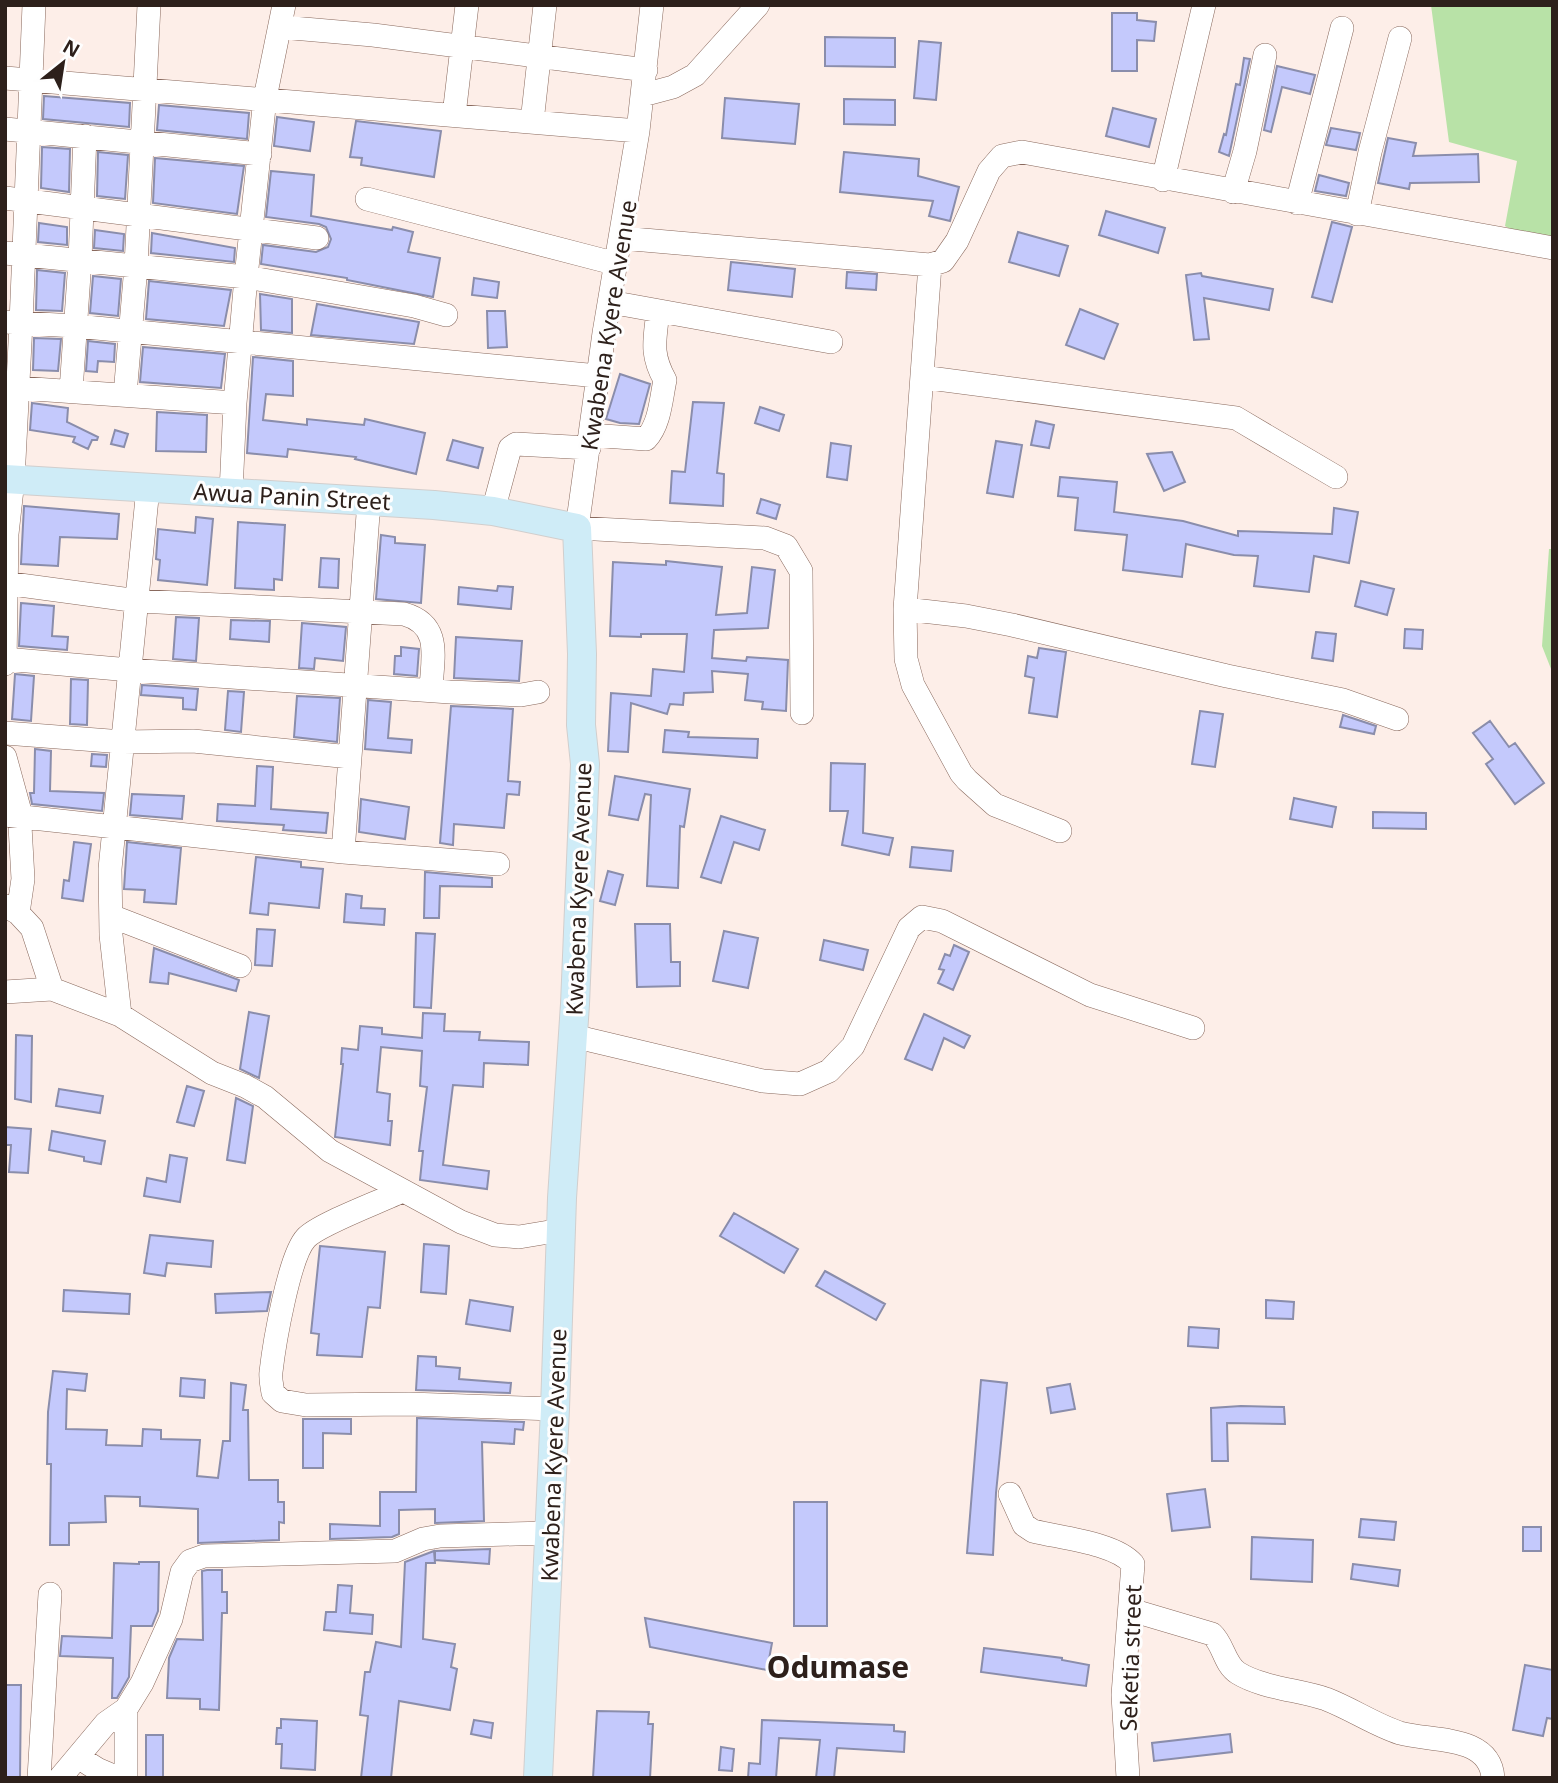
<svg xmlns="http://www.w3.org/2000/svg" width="1558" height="1783" font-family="'Noto Sans',sans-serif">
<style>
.green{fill:#b8e2a7}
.building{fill:#c4c9fc;stroke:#8a8dab;stroke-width:2}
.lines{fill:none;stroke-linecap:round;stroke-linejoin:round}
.minor-casing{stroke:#89695d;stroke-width:24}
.major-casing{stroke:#d1cecd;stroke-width:30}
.minor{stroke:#fff;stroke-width:23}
.major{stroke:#cfecf7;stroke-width:28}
.labels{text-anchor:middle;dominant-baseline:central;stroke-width:6;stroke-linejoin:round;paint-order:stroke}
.street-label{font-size:23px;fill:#2d201b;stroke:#fefefe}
.district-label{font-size:30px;font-weight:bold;fill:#2d201b;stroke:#fefefe}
</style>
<rect width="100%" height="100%" fill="#fdeee8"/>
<path class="green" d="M1431 5H1553V254L1505 226 1517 161 1449 142Z
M1549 549H1553V674L1542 646Z"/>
<path class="building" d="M1112 13H1137V20L1156 22 1154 41 1137 40V71H1112Z
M825 37 895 38V67L825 66Z
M919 41 941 43 936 100 914 98Z
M1244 58 1250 59 1229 156 1219 152 1224 134 1226 135 1236 84 1240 85Z
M1277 66 1315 75 1310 94 1282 87 1271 132 1264 130Z
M44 96 130 103 129 127 43 119Z
M725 98 799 104 795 144 722 138Z
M844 99 895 100V125L844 124Z
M159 105 249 113 247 139 157 130Z
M1113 108 1156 119 1149 147 1106 136Z
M277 117 314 122 310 151 274 146Z
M356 121 441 131 434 177 361 165 362 158 350 157Z
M1331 128 1360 133 1356 150 1326 145Z
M1388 138 1416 143 1413 156 1478 154 1479 182 1410 183 1409 189 1378 183Z
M42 147 70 149 69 192 41 188Z
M98 152 128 155 125 199 97 196Z
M844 152 919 159 918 176 959 187 950 221 929 216 933 201 840 192Z
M155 158 244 166 237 214 153 203Z
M271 171 314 175 311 216 392 230 393 227 413 232 408 252 440 258 433 297 347 280V278L261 264 263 245 316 252 328 247 331 239 326 227 319 224 266 217Z
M1319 175 1349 183 1346 196 1315 191Z
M1106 211 1165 228 1158 253 1099 235Z
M1332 222 1352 227 1332 302 1312 297Z
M39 223 67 227V245L38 242Z
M95 230 124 234 123 251 94 248Z
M1018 232 1068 246 1059 276 1009 262Z
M152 233 235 248 234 262 151 253Z
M731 262 795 269 792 297 728 290Z
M37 270 65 273 62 311 36 310Z
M847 272 877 274 876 290 846 288Z
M1201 273 1202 276 1273 289 1269 310 1204 298 1209 339 1194 340 1186 275Z
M93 276 121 279 118 316 90 313Z
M474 278 499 282 497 298 472 295Z
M149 281 231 290 224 326 146 319Z
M260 294 292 299V333L261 330Z
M317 304 419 322 414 344 311 335Z
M1080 309 1118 324 1104 359 1066 345Z
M487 311H505L507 347 488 348Z
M34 338 61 339 58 371 33 370Z
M88 341 115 344 114 362 98 361 97 372 86 371Z
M143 347 225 354 221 388 140 382Z
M253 357 293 361V396L266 394 263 420 307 425V419L364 425 365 419 425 433 416 474 355 459 356 457 288 449 287 457 247 453Z
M620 374 650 384 639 424 620 423 606 419Z
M693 402 724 403 717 473 724 474 723 506 670 503 672 471 685 472Z
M32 403 68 408 67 422 98 437 97 440H92L88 449 73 442 75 437 30 430Z
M760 407 784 415 779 431 755 423Z
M157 412 207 415 206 452 156 451Z
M1036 421 1054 425 1049 448 1031 445Z
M115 430 128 434 124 447 111 444Z
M453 440 483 448 478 468 447 460Z
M996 441 1022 445 1013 497 987 493Z
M831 443 851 446 847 480 827 477Z
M1172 452 1185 482 1164 491 1147 454Z
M1060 477 1117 482 1114 512 1183 521 1238 536V531L1332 534 1334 508 1358 512 1349 563 1314 556 1309 592 1254 586 1258 556 1234 555 1186 544 1182 577 1123 570 1127 535 1075 530 1078 498 1058 496Z
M761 499 780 505 776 519 757 513Z
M24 506 119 514 117 539 60 537 58 566 21 564Z
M196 517 213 519 207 585 158 580 160 560 156 559 158 529 195 533Z
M238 522 285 525 282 580 274 579V590L235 588Z
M381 535 395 537V543L425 545 421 603 376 599Z
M321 558 339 559 338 588 319 587Z
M666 561 722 567 716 615 747 613 752 567 775 570 768 628 714 630 712 658 746 661 747 657 788 660 786 711 762 709 763 702 745 700 748 674 712 671 713 692 684 693 683 705 670 704 667 714 631 703 628 752 608 751 611 693 651 696 653 669 684 672 687 634H641V637L610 636 613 562 666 565Z
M1361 581 1394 589 1387 615 1355 606Z
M498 586 513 587 511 609 458 604 459 587 497 591Z
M21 603 54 606 52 636 68 637 67 650 19 646Z
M176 617 199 618 196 661 173 659Z
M231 620 270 621 269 642 230 639Z
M302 623 346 627 343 661 315 658 314 669 299 668Z
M1405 629 1423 630 1422 649 1404 648Z
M1316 632 1336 634 1333 661 1312 658Z
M456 637 522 641 519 681 454 678Z
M401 647 419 649 417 676 394 674 395 656H401Z
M1039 648 1066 652 1057 717 1029 713 1034 678 1025 676 1028 656 1037 658Z
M15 674 34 676 31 721 12 719Z
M71 679 88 680 87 725 70 724Z
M142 685 198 689 196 710 183 709V698L141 695Z
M228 691 244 692 241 732 225 730Z
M297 696 340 698 337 742 294 737Z
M368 700 391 702 388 738 412 740 411 753 365 749Z
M451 706 513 709 508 781 520 782 519 795 507 794 504 828 454 824 453 845 440 843Z
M1200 711 1223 714 1215 767 1192 764Z
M1343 715 1376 726 1374 734 1340 727Z
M1490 721 1509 747 1515 743 1544 783 1515 804 1486 764 1493 759 1473 733Z
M665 730 689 732 688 737 758 739 757 758 663 752Z
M35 749 51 751 50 791 104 793 102 811 32 804 30 793H34Z
M92 754 107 755 106 767 91 766Z
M831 763 865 764 863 833 893 838 889 855 842 845 848 811H830Z
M257 766 273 767 271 809 328 813 326 833 283 830 284 825 217 821 218 804 255 806Z
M615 776 690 789 684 827 680 826 678 888 647 886 651 795 645 794 638 820 609 815Z
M132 794 184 796 182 819 130 815Z
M1294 798 1336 807 1332 827 1290 819Z
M361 799 409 807 405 839 359 832Z
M1373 812 1426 813V829L1373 828Z
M721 816 765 830 759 850 734 842 721 883 701 877Z
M74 842 91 844 83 901 62 898 64 880 69 881Z
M127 842 181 848 176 904 144 902 145 890 124 889Z
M912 847 953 851 951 871 910 867Z
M256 857 301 862V867L323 869 319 908 269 903 268 915 250 913Z
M608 871 623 875 615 905 600 901Z
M425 872 492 878V887L440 886 439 918H424Z
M346 894 362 896 361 908 385 909 384 925 344 922Z
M635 924H670L671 962H680V986L637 987Z
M257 929 275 930 272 966 255 965Z
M724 931 758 938 748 988 713 981Z
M416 933 435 934 431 1008 414 1007Z
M824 940 868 950 863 970 820 960Z
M954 945 969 952 953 990 938 983 944 970 939 969 945 954 950 956Z
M154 948 239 980 236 991 169 973 168 984 150 982Z
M249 1012 269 1016 259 1078 240 1069Z
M423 1013 445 1014 444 1031 480 1032 479 1040 529 1042 528 1065 484 1063 483 1087 453 1085 443 1165 489 1171 487 1189 420 1180 423 1151H419L427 1087 420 1086 422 1051 381 1047 377 1092 390 1094 388 1121H392L390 1145 335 1137 343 1064H341L342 1048 358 1050 360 1026 382 1028V1034L422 1038Z
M924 1014 970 1036 964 1048 944 1038 932 1070 905 1059Z
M16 1035 32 1036 31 1102 15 1099Z
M187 1086 204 1091 194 1126 177 1122Z
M59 1089 103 1096 100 1113 56 1106Z
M236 1098 253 1106 245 1163 227 1160Z
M5 1127 31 1129 28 1173 9 1172 11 1145H5Z
M52 1131 105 1141 101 1164 84 1161V1157L49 1150Z
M170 1155 187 1158 180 1202 144 1196 147 1178 166 1182Z
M734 1213 798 1249 784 1273 720 1236Z
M150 1235 213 1241 211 1267 167 1263 165 1276 144 1273Z
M424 1244 449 1246 446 1294 421 1292Z
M320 1246 385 1252 380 1308 368 1307 362 1357 317 1355 319 1334 311 1333Z
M825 1271 885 1304 876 1320 816 1286Z
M64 1290 130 1294 129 1314 63 1311Z
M271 1292 267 1311 216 1313 215 1294Z
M470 1300 513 1307 510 1331 466 1324Z
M1266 1300 1294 1302 1293 1319 1266 1318Z
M1189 1327 1219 1329 1218 1348 1188 1346Z
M418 1356 436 1357V1366L460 1368 459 1379 511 1383 510 1393 416 1390Z
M53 1371 87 1374 85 1391 67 1389 66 1429 107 1430 106 1445 142 1446 143 1429 161 1430V1439L200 1440 197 1476 218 1478 223 1441H230L231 1383 246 1385 243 1410H248L249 1480H278V1502H284V1523L279 1522V1540L198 1543V1509L140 1506V1497L105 1496 106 1522 69 1523V1545H50L51 1464H47L48 1412Z
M181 1378 205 1380 204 1398 180 1396Z
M981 1380 1007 1383 996 1493 993 1555 967 1553Z
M1070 1384 1075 1409 1051 1413 1047 1388Z
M1241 1406 1284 1407 1285 1424 1227 1423 1228 1461H1212L1211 1408Z
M417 1418 524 1422 523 1430 515 1429 514 1444 482 1442 484 1521 435 1523V1509L399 1510V1534L392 1537 330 1539V1524L380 1526V1492H416Z
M303 1419H351V1434L323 1433V1468H303Z
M1205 1489 1210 1527 1172 1531 1167 1494Z
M794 1502H827V1626H794Z
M1361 1519 1396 1522 1394 1540 1359 1537Z
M1523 1527H1541V1551H1523Z
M1252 1537 1313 1540 1312 1582 1251 1579Z
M490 1549 489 1564 435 1560V1551Z
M434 1551 435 1563H426L423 1639 455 1644 451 1667 457 1669 450 1710 399 1701 391 1778H361L368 1716 360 1715 365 1672H370L376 1642 401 1647 405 1562Z
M139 1562H159L158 1611 152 1626H131L129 1677 117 1698H112L113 1658 60 1656 62 1636 112 1638 114 1563 139 1564Z
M1353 1564 1400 1570 1398 1586 1351 1579Z
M207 1570H222V1592H227V1613H222L219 1710 200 1709V1699L167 1698 169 1658 177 1639 203 1640 202 1571Z
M338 1585 352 1586 350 1613 373 1615 372 1634 324 1630 326 1612H336Z
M645 1618 772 1643 767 1670 650 1647Z
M984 1648 1062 1658V1660L1089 1665 1086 1686 981 1672Z
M1525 1665 1553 1670V1719L1547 1718 1543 1736 1513 1730Z
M5 1685H21L20 1778H5Z
M597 1711 649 1712 648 1724H653L650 1778H593Z
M281 1719 317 1721 315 1770 281 1768 282 1744H276L277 1728H281Z
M474 1720 493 1723 491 1738 471 1734Z
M762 1720 894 1725V1731L905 1732 904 1752 837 1748 834 1778H816L820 1740 779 1738 776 1778H748L749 1763 760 1764Z
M1230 1734 1232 1752 1154 1761 1152 1743Z
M146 1735H163V1777H146Z
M721 1747 734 1749 732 1771 719 1770Z"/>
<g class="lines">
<g class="minor-casing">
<path id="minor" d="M652 5 638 131 604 333 577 528 765 538 786 546 801 571 802 713
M281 27 373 35 646 70
M5 78 638 131
M643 95 673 87 695 75 758 5
M454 115 467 5
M532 122 545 5
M5 129 260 154
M1163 180 1204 5
M1233 192 1245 151 1265 55
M5 198 317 238
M367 199 617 264
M1297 203 1342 28
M1357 214 1370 152 1400 38
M621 238 930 265 943 261 957 241 989 171 1002 156 1022 152 1553 248
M5 253 246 277 414 306 446 315
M930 265 905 609 906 659 913 685 961 773 967 780 995 805 1060 831
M610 302 831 342
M5 322 75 326 598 376
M922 377 1236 418 1336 477
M5 387 235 403
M71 391 80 260 85 136
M125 395 136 266 149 5
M590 435 646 439C660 424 661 399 665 380 650 353 655 340 658 311
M231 493 235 403 246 277 265 98 284 5
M493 511 510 448 516 444 589 448
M5 583 138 601 404 614C443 625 432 659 431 690
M905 609 966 616 1012 625 1227 676 1343 700 1397 719
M5 659 130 670 450 692 521 695 538 692
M5 664 7 534 13 480 21 323 34 5
M5 733 123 742 193 741 350 757
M5 757 19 808 23 879 18 913
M5 815 343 852 498 864
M343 852 369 501
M6 906 18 913 32 928 52 989
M111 916 240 966
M5 992 52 989 120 1015 212 1073 245 1086 265 1097 330 1151 461 1222 495 1235 519 1237 561 1230
M120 1015 111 935 110 869 148 488
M573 1036 763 1081 800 1084 829 1071 853 1046 909 928 922 917 942 921 1090 995 1193 1028
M402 1191C382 1201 319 1224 306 1238 289 1256 274 1345 271 1372 270 1379 272 1386 273 1393L282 1401 306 1405 409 1404 555 1409
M1010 1494 1024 1525 1033 1531C1061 1538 1115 1543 1133 1564L1123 1695 1128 1778
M1131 1610 1212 1634C1224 1645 1224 1664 1238 1673 1262 1688 1300 1690 1326 1699 1352 1709 1375 1725 1400 1733 1431 1742 1490 1734 1493 1778
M126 1709V1778
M78 1757 97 1769 118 1778
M39 1778 50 1594
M60 1778 106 1723 126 1709 142 1683 171 1619 182 1572 190 1561 204 1556 395 1551 423 1539 440 1536 549 1533"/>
</g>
<g class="major-casing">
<path id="major" d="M5 479 434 505 493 511 577 528 582 654 581 725 585 764 575 1004 562 1198 555 1409 538 1778"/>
</g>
<use href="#minor" class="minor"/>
<use href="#major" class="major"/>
</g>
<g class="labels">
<g class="street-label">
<text transform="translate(608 325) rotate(-81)">Kwabena Kyere Avenue</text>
<text transform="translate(292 496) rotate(3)">Awua Panin Street</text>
<text transform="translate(578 889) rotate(-88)">Kwabena Kyere Avenue</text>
<text transform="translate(553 1455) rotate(-88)">Kwabena Kyere Avenue</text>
<text transform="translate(1130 1658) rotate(-88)">Seketia street</text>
</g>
<g class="district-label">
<text x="838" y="1666">Odumase</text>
</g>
</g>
<rect width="1558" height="1783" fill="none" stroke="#2d201b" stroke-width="14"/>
<g transform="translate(63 63) rotate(30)" stroke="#fefefe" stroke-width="5" paint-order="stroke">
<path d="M0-5L12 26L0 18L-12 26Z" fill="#2d201b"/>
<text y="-10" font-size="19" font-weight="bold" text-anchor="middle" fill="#2d201b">N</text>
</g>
</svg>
